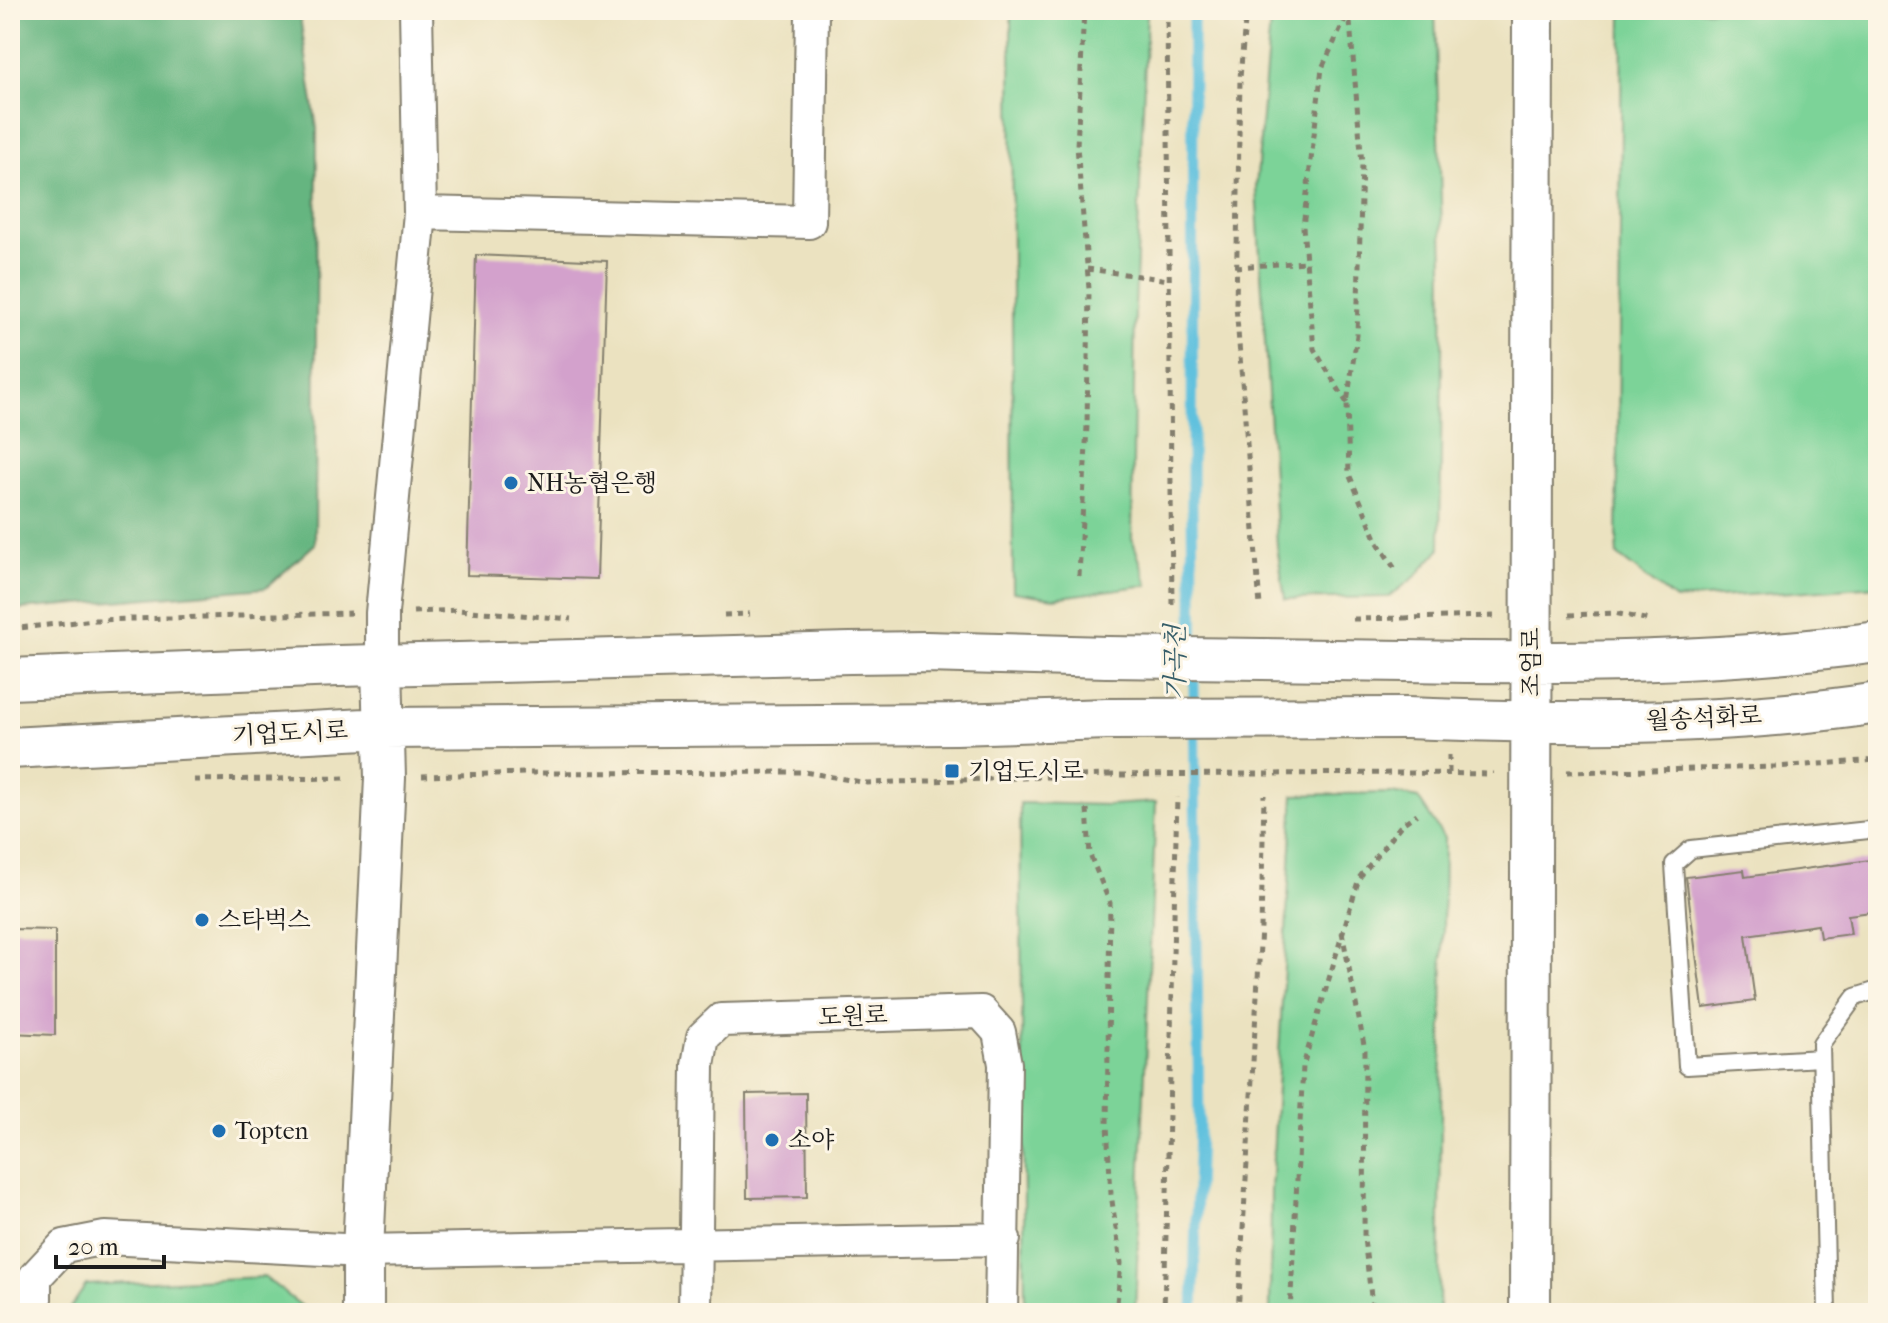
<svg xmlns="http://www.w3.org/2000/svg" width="1888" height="1323" font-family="'IM FELL French Canon','Noto Serif KR',serif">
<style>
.green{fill:#7cd398;stroke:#4c785a;stroke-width:2}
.forest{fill:#65b580;stroke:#40684e;stroke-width:2}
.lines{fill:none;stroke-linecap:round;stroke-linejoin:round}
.stream{stroke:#60c1de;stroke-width:11}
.building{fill:#d3a1cc}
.service-casing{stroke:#847f6e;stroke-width:20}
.minor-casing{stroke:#847f6e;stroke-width:36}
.tertiary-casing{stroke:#847f6e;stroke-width:44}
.path{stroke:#847f6e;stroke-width:5;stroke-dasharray:6 6;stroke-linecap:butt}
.service{stroke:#fff;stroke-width:16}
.minor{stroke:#fff;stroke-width:32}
.tertiary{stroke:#fff;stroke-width:40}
.tertiary-bridge-casing{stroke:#847f6e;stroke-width:44;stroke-linecap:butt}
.path-bridge{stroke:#847f6e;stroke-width:5;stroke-dasharray:6 6;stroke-linecap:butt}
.tertiary-bridge{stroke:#fff;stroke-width:40}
.poi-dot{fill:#1f6fb2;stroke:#fcf5e5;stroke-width:3}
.labels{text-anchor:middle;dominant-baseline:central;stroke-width:6;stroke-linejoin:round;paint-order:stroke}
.poi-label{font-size:24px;fill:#1c1c1c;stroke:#fcf5e5;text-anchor:start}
.street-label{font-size:24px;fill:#1c1c1c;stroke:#fcf5e5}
.water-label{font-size:26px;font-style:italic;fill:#375e6a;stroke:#fcf5e5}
</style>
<rect width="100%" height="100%" fill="#fcf5e5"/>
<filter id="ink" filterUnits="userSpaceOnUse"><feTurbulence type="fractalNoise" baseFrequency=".0125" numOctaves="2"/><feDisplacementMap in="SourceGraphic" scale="16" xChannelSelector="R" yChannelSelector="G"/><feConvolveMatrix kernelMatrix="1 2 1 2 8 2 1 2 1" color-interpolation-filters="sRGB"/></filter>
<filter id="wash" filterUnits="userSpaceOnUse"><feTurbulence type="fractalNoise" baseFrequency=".006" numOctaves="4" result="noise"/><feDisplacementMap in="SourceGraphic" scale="32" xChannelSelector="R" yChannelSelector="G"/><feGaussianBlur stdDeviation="1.8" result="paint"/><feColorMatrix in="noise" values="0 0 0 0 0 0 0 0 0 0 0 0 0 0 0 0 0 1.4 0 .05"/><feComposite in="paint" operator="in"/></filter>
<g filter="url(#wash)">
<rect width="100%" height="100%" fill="#ebe2c0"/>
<path class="green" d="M1011 10H1147L1135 307 1132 538 1148 585 1054 598 1013 592Z
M1271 10H1435L1443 264 1440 549 1416 576 1389 597 1285 599 1277 546 1256 188Z
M1622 10H1878V586L1675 600 1617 555Z
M1391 793 1418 798 1444 838 1439 1313H1270L1271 1191 1294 795Z
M1156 802 1135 1313H1025L1020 803 1111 805Z
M264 1277 311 1313H67L86 1285Z"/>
<path class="forest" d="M10 10H299L317 129 315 544 266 588 10 610Z"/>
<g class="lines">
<path class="stream" d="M1193 1313 1199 1129 1192 506 1193 10"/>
</g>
<g id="blocks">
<path class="building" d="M476 255 607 261 597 579 467 575Z
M1878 859V911L1848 915 1851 934 1820 938 1818 925 1746 935 1755 1001 1703 1008 1686 877 1744 870 1745 877Z
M10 929 55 930V1035L10 1033Z
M806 1093 807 1197 747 1198 746 1094Z"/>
</g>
</g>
<g filter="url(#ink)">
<use href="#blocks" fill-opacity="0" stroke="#847f6e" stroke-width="2"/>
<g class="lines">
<g class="service-casing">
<path id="service" d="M1821 1058 1687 1066 1674 864 1691 849 1878 829
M1827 1313 1821 1044 1855 997 1878 990"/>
</g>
<g class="minor-casing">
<path id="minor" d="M420 213 809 222 812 10
M382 665V613L420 213 416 10
M35 1313V1277L64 1246 105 1238 363 1251 1004 1239
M695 1313 698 1065 703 1037 721 1020 981 1012 999 1032 1005 1064 1001 1313"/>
</g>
<g class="tertiary-casing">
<path id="tertiary" d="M1405 661C1563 664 1721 663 1878 642
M10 679 338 666 850 653 926 652 1107 657
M1406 718C1562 724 1722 727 1878 703
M10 748 384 728 956 724 1108 719
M363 1313V1251L385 778 382 665
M1530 1313 1533 10"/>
</g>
<path class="path" d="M1167 10 1172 608
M1246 10 1240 78 1236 306 1260 606
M1349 10 1362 164 1357 335 1347 403 1349 474 1378 543 1397 572
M1236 267 1307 262
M1087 269 1169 280
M1347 403 1314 349 1303 227 1322 68 1349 11
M1079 576 1087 426 1089 289 1077 146 1084 10
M413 612 458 610 571 619
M724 615 750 614
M1569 615 1614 613 1650 620
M1404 618 1495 616
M10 629 95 620 351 613
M1567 772 1776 767 1878 760
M1408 773 1493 774
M1449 773V754
M422 776 526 773 805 772 867 783 1108 775
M194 780 348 778
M1087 809 1090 855 1110 903 1107 1125 1111 1194 1121 1263 1116 1313
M1342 932 1365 1050 1364 1238 1373 1313
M1164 1313 1177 797
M1238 1313 1261 928 1264 795
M1290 1313 1303 1066 1359 878 1402 824 1417 814"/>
<use href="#service" class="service"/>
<use href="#minor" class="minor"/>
<use href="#tertiary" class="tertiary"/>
<g class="tertiary-bridge-casing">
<path id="tertiary-bridge" d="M1107 657 1405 661
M1108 719 1406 718"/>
</g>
<path class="path-bridge" d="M1353 619 1404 618
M1108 775 1408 773"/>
<use href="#tertiary-bridge" class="tertiary-bridge"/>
</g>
</g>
<g class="poi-dot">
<circle cx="511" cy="483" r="8"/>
<rect x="944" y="763" width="16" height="16" rx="4"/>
<circle cx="202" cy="920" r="8"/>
<circle cx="219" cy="1131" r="8"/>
<circle cx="772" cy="1140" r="8"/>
</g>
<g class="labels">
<g class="poi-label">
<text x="527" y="483">NH농협은행</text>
<text x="968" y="771">기업도시로</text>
<text x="218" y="920">스타벅스</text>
<text x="235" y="1131">Topten</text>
<text x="788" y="1140">소야</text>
</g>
<g class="street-label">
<text transform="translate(1531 662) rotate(-90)">조엄로</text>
<text transform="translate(1704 718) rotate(-3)">월송석화로</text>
<text transform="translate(290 733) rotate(-3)">기업도시로</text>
<text transform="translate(853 1016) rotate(-2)">도원로</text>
</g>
<g class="water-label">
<text transform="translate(1175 662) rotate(-90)">가곡천</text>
</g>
</g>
<rect width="1888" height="1323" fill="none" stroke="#fcf5e5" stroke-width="40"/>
<path d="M56 1255v12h108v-12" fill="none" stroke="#1c1c1c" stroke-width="4"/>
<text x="68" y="1255" font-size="24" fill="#1c1c1c" stroke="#fcf5e5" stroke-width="6" paint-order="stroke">20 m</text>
</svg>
